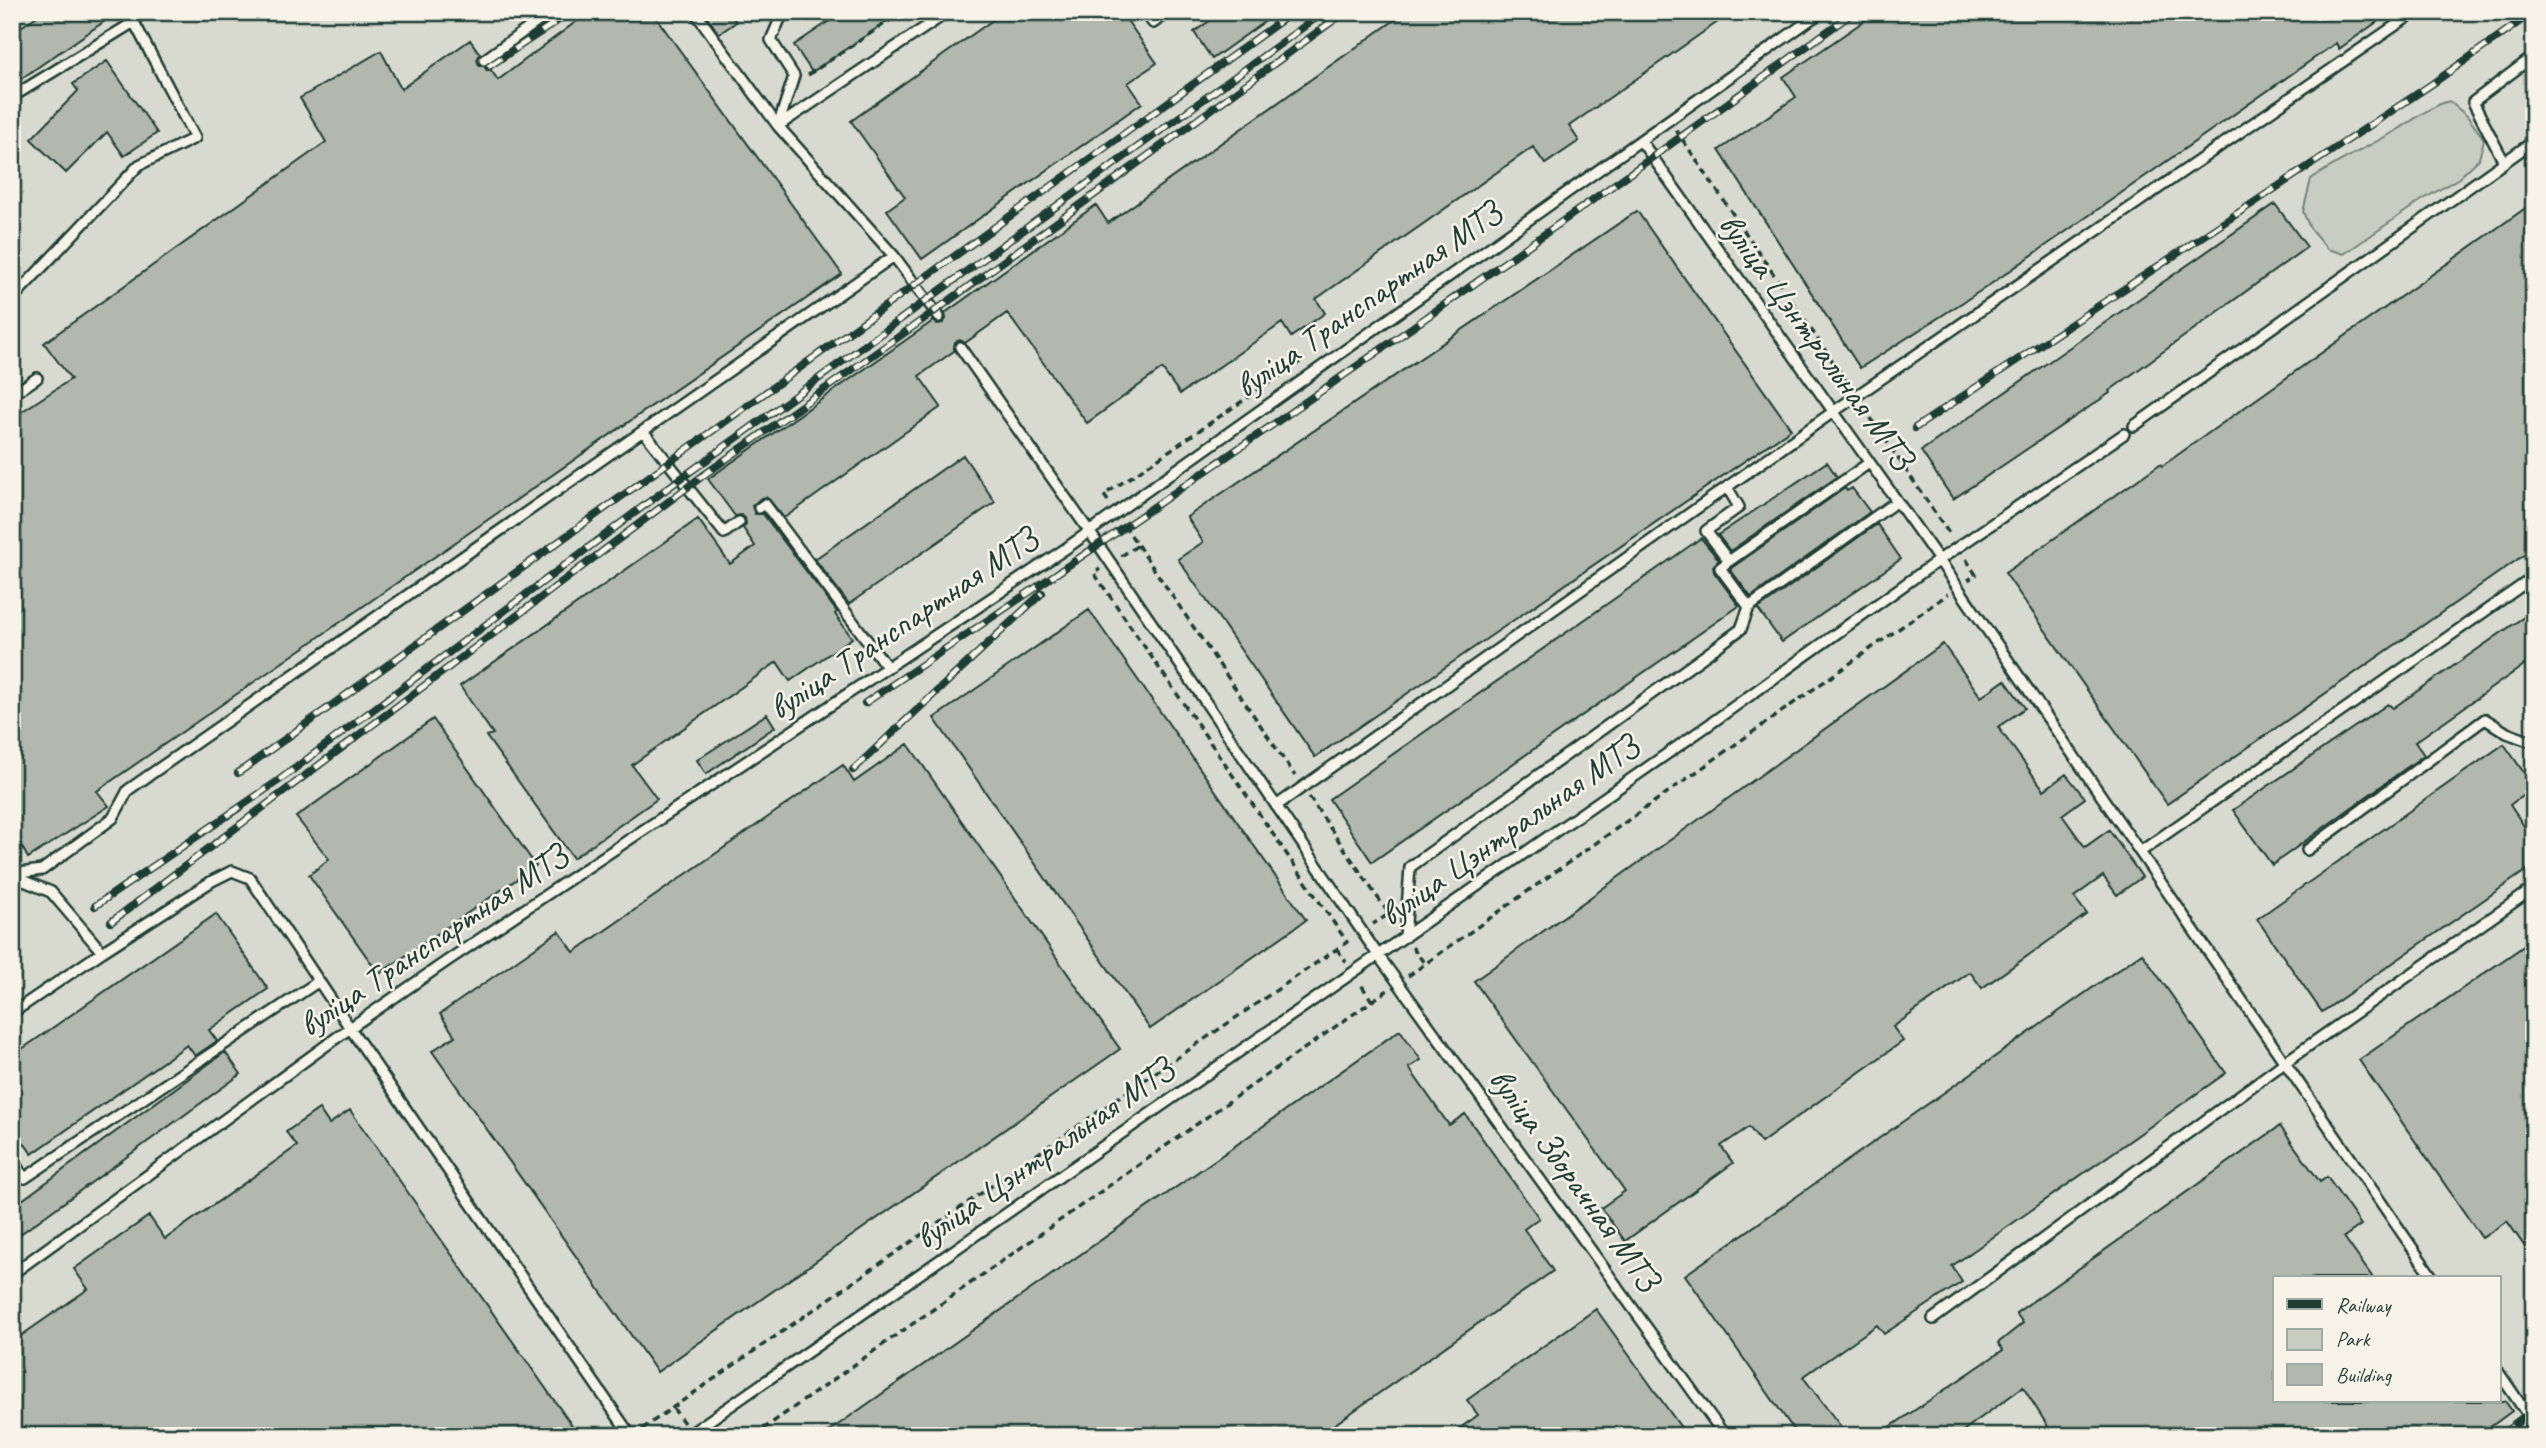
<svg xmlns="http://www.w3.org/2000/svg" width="2546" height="1448" font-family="Caveat,sans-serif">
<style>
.built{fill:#d9dacf;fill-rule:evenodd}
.green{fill:#c8ccc1;stroke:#74847a;stroke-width:2}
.building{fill:#b2b8ae;stroke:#1f3d34;stroke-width:2}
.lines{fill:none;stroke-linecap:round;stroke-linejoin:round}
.service-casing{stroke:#1f3d34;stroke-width:14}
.path{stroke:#1f3d34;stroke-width:3.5;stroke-dasharray:7 5;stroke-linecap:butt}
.service{stroke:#f7f3e8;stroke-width:9}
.rail-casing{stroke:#1f3d34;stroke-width:8}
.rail{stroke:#f7f3e8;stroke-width:5;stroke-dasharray:16;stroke-linecap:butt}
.labels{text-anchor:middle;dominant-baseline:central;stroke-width:5;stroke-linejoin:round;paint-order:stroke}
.street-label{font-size:35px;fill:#1f3d34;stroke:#f7f3e8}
</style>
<rect width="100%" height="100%" fill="#eae8dd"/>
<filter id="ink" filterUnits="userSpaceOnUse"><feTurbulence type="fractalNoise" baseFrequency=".0143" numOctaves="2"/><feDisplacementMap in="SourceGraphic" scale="14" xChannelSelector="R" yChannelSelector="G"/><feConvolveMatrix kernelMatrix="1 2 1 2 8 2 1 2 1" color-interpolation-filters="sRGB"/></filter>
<g filter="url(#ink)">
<path class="built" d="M12 12H2534V1436H12ZM2275 1278H2499V1401H2275Z"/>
<path class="green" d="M2449 101 2467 116 2484 139 2479 159 2459 178 2422 200 2344 254 2327 249 2310 228 2303 212 2311 179C2337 162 2365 148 2392 133 2412 122 2427 107 2449 101Z"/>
<path class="building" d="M43 12H118L12 85V33Z
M589 12H652L842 274 97 791 109 806 28 858 12 829V418L71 379 44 343 326 142 300 98 381 51 401 89 470 40 480 54 477 60 479 65 488 66 498 80Z
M704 12H729L736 22 719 34Z
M843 12H879L886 22 812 72 794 45Z
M1004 12H1121L1157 63 1128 83 1142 103 922 259 887 210 905 197 851 121Z
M1222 12H1278L1212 59 1194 32Z
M1406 12H1732L1569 126 1579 141 1545 164 1533 147 1316 299 1325 313 1291 337 1282 323 1180 394 1162 369 1087 423 1007 313 965 343 960 340 955 342 954 351 919 376 941 407 784 518 767 497 761 498 752 506 755 514H763L837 612 835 614 852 638 790 681 777 662 632 765 657 799 573 858 486 736 493 734 460 686 698 519 730 564 755 546 743 528 746 524 745 518 741 515 735 516 708 479 933 321 937 324 943 323 946 319 945 313 1096 205 1108 223Z
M1877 12H2391L2339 49 2336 43 1988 286 1860 368 1719 150 1796 97 1783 77Z
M107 61 157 133 124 156 107 132 66 173 31 139 78 91 73 84Z
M2534 202V548L2167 804 2005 573 2160 464 2162 466Z
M2275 204 2307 247 2109 391 2110 393 1953 499 1921 451Z
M1637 211 1791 429 1315 757 1178 559 1203 542 1187 517Z
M963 455 995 502 849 604 815 559Z
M1827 462 1837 477 1730 551 1718 535Z
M1845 488 1847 491 1852 488 1870 512 1751 597 1730 569Z
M1877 524 1901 559 1782 642 1758 609Z
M1701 538 1719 560 1713 566 1714 572 1739 606 1372 862 1329 799Z
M1089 610 1306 920 1150 1029 934 718Z
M2534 610V658L2415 742 2424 755 2272 865 2233 810 2388 704 2393 708Z
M1943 644 1981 697 2005 680 2025 708 1998 727 2044 790 2066 774 2085 798 2062 815 2085 847 2109 830 2142 877 2117 895 2103 876 2074 897 2087 914 1982 988 1970 972 1893 1027 1903 1041 1761 1143 1749 1127 1721 1146 1733 1163 1625 1241 1601 1208 1625 1191 1474 981Z
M767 714 775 727 706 774 697 760Z
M433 719 536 866 379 974 309 875 329 859 296 817Z
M908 744 1120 1049 657 1372 432 1051 455 1036 440 1014 559 931 574 952 843 765 854 782Z
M2504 744 2534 787 2510 805 2534 841V865L2322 1012 2257 919Z
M216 914 268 989 209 1030 217 1041 195 1056 187 1045 32 1154 12 1126V1056Z
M2534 939V1260L2507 1221 2482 1238 2359 1060Z
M2142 953 2226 1073 1952 1266 1962 1282 1884 1334 1877 1325 1803 1377 1848 1436H1798L1685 1275Z
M1400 1030 1421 1060 1409 1068 1449 1125 1465 1114 1539 1218 1524 1229 1553 1271 1318 1436H822Z
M225 1052 241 1074 12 1240V1185L22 1200Z
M319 1109 329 1124 350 1110 575 1430 566 1436H12V1342L88 1289 74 1269 149 1216 165 1239 297 1146 286 1132Z
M2280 1126 2320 1182 2327 1177 2361 1225 2344 1237 2373 1278H2275V1401H2505L2512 1411 2478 1436H2054L2023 1387 1956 1436H1877L2003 1350 1998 1343 2023 1323 2016 1313Z
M1596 1309 1687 1436H1449L1478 1415 1467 1400Z"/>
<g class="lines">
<g class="service-casing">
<path id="service" d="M695 12 778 126
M1145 12 1153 23 1168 12
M484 60 551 12
M12 97 134 22 195 138 139 165 12 299
M778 126 794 76 771 40 783 12
M2504 162 2473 102 2526 62
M12 241 16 253
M939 317 894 256 778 126 948 12
M960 347 1089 531 1378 955 1725 1436
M12 395 37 378
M2134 426 2534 141
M643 431 724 533 739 522
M2124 434 1939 560 2433 1278
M1727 487 1739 507 1706 531 1729 561 1720 568 1749 607 1897 501
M759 508 765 504 887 667
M1729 561 1869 463
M1276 806 1833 412 2415 12
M2307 850 2485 719 2507 733 2534 743
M2140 852 2534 577
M12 874 42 870 113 818 128 790 894 256
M12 876 51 892 102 952 212 881 232 871 250 878 350 1028 631 1436
M1405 937 1410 867 1703 657 1741 629 1749 607
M12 1013 102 952
M12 1161 25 1178 319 981
M12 1274 350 1028 447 961 1065 549 1821 12
M1933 1319 2284 1063 2534 888
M2499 1373 2534 1424
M687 1436 1710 724 1939 560 1641 141
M2529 1436 2534 1433"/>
</g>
<path class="path" d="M808 75 895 17 919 13
M1676 130 1848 384
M1864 408 1950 535
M1108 501 1104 495 1300 362
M1124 525 1295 776
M1121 556 1137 546
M1966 559 1976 575 1968 580
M1309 797 1389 914 1373 924
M1412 947 1425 964
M1337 949 1346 962
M1408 976 1948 594
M1372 1001 1388 990
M673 1408 684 1423
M642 1429 1124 1094 1347 942 1094 573 1100 569
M753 1436 1372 1001 1360 983"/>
<use href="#service" class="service"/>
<g class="rail-casing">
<path id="rail" d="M488 67 571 12
M1915 428 2432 84 2533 12
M865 703C1199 479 1529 248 1854 12
M853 770 1042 593
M238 773 1293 12
M95 906 278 781 665 490 1324 12
M111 922 701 477 935 311 1345 12
M2500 1436 2534 1410"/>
</g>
<use href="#rail" class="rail"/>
</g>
</g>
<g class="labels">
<g class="street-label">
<text transform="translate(1368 299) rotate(-35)">вуліца Транспартная МТЗ</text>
<text transform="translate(1817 341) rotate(54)">вуліца Цэнтральная МТЗ</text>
<text transform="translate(903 623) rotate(-34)">вуліца Транспартная МТЗ</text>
<text transform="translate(1509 830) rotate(-35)">вуліца Цэнтральная МТЗ</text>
<text transform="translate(433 940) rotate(-34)">вуліца Транспартная МТЗ</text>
<text transform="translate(1044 1153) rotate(-35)">вуліца Цэнтральная МТЗ</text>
<text transform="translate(1575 1179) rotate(54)">вуліца Зборачная МТЗ</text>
</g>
</g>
<rect width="2546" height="1448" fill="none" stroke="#f7f3e8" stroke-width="42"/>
<rect x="21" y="21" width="2504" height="1406" fill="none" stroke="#1f3d34" stroke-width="2.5" filter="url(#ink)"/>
<rect x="2273" y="1276" width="228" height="126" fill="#f7f3e8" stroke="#a1aaa0" stroke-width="2"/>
<rect x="2287" y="1299" width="35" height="10" fill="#1f3d34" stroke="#a1aaa0" stroke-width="2"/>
<text x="2336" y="1312" font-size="21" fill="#1f3d34">Railway</text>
<rect x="2287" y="1329" width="35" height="21" fill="#c8ccc1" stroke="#a1aaa0" stroke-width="2"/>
<text x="2336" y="1346" font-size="21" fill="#1f3d34">Park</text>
<rect x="2287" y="1364" width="35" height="21" fill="#b2b8ae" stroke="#a1aaa0" stroke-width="2"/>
<text x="2336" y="1382" font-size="21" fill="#1f3d34">Building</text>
</svg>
